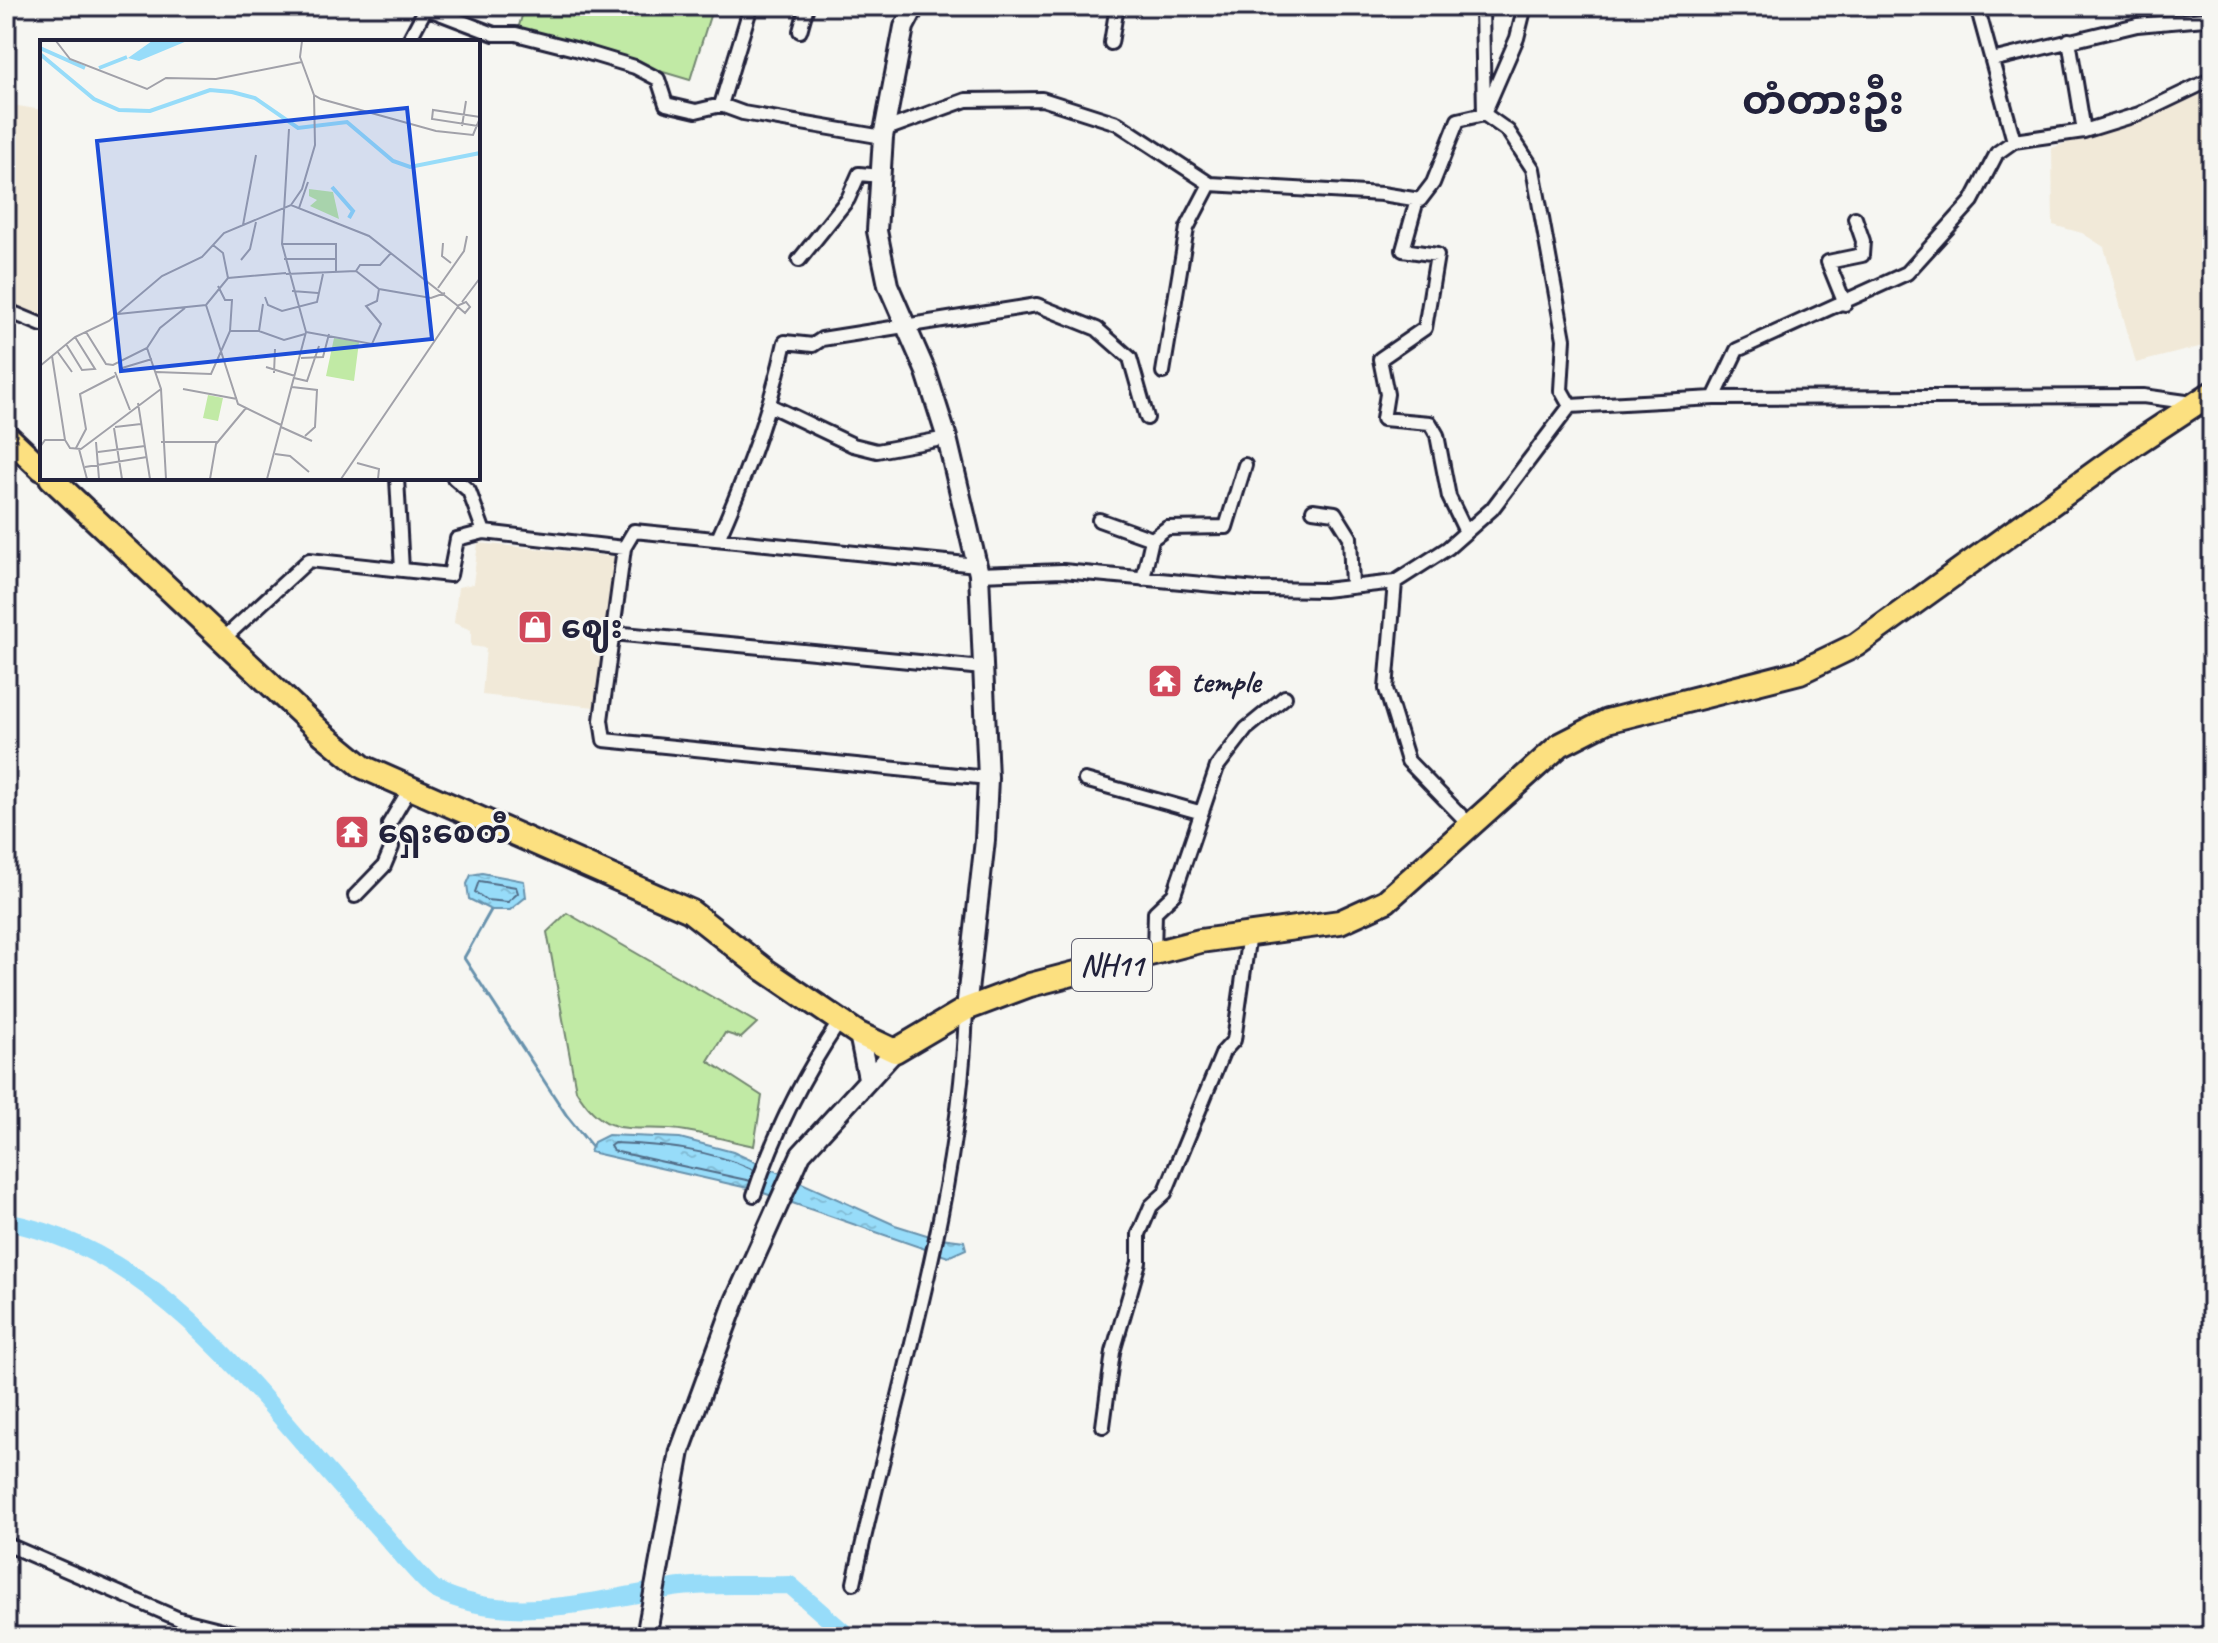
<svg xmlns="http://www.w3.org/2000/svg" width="2218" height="1643" font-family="Caveat,'Noto Sans Myanmar',sans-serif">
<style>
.built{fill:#f1e9d8}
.green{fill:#c1eaa5;stroke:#728670;stroke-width:2}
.water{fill:url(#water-ripples);stroke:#6892ad;stroke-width:2}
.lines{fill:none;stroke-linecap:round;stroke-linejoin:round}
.shore{stroke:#516c87;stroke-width:2}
.stream{stroke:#6892ad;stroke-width:3}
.river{stroke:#97dcf9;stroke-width:18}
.street-casing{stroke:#22223b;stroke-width:18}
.secondary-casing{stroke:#22223b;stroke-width:24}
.highway-casing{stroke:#22223b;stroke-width:28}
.street{stroke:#f6f6f2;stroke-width:12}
.secondary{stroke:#f6f6f2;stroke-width:18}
.highway{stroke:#fce080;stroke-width:22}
.labels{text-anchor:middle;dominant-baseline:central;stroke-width:6;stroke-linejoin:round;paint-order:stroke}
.shield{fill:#f6f6f2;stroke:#626272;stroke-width:2}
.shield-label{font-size:30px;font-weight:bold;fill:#22223b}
.poi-label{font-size:32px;font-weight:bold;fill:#22223b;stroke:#f6f6f2;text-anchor:start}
.district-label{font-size:40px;font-weight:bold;fill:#22223b;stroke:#f6f6f2}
.inset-river{fill:none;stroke:#97dcf9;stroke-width:4}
.inset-road{fill:none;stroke:#a1a1a9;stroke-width:2}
.view{fill:#1d4ed8;fill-opacity:0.15;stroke:#1d4ed8;stroke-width:4}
.inset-edge{fill:none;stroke:#22223b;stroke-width:4}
</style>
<defs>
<pattern id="water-ripples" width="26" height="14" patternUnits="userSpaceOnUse" patternTransform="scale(2)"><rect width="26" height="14" fill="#97dcf9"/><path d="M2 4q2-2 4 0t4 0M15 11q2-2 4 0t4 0" fill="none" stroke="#82bcd6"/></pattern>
</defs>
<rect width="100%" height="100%" fill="#f6f6f2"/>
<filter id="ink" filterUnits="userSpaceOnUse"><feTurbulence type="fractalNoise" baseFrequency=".0125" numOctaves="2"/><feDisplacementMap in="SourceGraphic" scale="16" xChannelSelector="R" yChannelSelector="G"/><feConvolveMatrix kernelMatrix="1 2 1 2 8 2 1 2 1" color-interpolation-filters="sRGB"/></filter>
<g filter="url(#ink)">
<path class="built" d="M2212 87V352L2203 346 2136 363 2104 247 2082 233 2053 225 2052 148 2188 100Z
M6 104 42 110V317L6 307Z
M478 543 619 557 595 707 482 695 486 648 471 646V630L454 623 458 587 473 584Z"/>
<path class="green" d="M525 6H713L690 80 518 29Z
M567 913 757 1023 741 1038 725 1033 708 1061 762 1096 754 1146C731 1141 709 1135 686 1131 636 1122 609 1145 576 1090L547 932Z"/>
<path class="water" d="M482 873 524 881 526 897 510 910H491L469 899 467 884 471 875Z
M608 1135 680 1138 733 1152 895 1225 933 1237 964 1241 966 1249 948 1257 752 1189 590 1152 594 1142Z"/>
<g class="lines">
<path class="shore" d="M479 881 516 887 518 893 508 902 486 900 475 892Z
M751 1181 613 1151 610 1146 614 1143C663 1145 708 1149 754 1170"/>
<path class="stream" d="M491 910 464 958 567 1116 592 1147"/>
<path class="river" d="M6 1222C167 1251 266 1408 370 1519 382 1531 426 1585 436 1590 512 1628 603 1597 681 1587 716 1583 754 1586 790 1585L849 1637"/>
<g class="street-casing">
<path id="street" d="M1482 6 1484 114 1508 131 1533 169 1564 339 1561 390 1570 406
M1977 6 2014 141
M800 31 807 6
M2069 40 2084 131
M408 42 426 8 494 34H516L575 49 635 67 658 79 666 104 696 111 721 105 743 113 883 137
M1111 43 1117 6
M1992 60 2137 25 2205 19
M721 105 751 6
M886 129 966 100 1042 99 1117 123 1210 184 1382 194 1420 200 1433 183 1458 120 1484 114 1517 38 1525 6
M1417 200 1403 250 1437 255 1425 328 1380 359 1387 394 1383 419 1430 423 1437 435 1449 497 1466 532
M799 260 848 199 859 174 881 176
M1845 304 1828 262 1862 255 1863 241 1855 218
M6 310 42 325
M1163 372 1187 228 1210 184
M1714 398 1737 350 1907 273 1972 201 1997 153 2014 141 2084 131 2139 114 2212 79
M771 406 853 445 877 451 947 438
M397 478 402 570
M454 478 469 491 484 532
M1313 510 1335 513 1350 537 1352 586
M1099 520 1152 539
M718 539C747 474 770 411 785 342L813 345 822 339 1037 305 1097 329 1130 358 1147 418
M624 548 601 720 604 740 988 778
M979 574 1063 571 1257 589 1324 590 1395 582 1448 548 1492 509 1570 406 1714 398 2143 396 2193 403
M1143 579 1152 539 1167 528 1226 527 1245 465
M1395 582 1386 689 1408 761 1471 826
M613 633 983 668
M222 640 309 560 450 575 457 539 484 532 624 548 634 531 977 565
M1085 780 1199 812
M355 896 384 866 392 847 389 824 409 790
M1154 954 1155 912 1174 894 1217 767 1246 729 1285 697
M754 1195C774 1134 804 1074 840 1021
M1103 1426 1113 1352 1139 1262V1234L1151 1206 1165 1193 1223 1052 1234 1040 1249 934
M6 1544 179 1619 251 1637
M854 1583C894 1395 960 1203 966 1009"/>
</g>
<g class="secondary-casing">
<path id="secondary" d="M915 6 904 27 883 137 877 231 888 285 926 372 947 438 979 574 988 778 985 840 966 1009
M859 1034 868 1078
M646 1637 680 1451 735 1301 801 1154 895 1051"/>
</g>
<g class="highway-casing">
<path id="highway" d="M6 435 42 469
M51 478 324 735 363 767 690 911 765 970 859 1034 895 1051 966 1009 1030 985 1200 941 1340 922 1386 901 1560 745 1607 721 1800 672 1856 645 2136 443 2212 393"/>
</g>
<use href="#street" class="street"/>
<use href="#secondary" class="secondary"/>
<use href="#highway" class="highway"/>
</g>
</g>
<defs>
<g id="shop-square" transform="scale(1.8)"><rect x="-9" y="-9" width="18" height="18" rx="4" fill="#d1495b" stroke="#f6f6f2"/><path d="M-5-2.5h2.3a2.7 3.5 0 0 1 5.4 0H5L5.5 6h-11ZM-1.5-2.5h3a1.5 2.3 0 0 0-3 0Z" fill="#fff"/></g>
<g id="temple-square" transform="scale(1.8)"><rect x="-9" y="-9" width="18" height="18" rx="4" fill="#d1495b" stroke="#f6f6f2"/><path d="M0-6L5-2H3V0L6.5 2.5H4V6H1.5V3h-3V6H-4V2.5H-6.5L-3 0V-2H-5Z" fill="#fff"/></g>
</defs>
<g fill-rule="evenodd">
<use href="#shop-square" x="535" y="627"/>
<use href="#temple-square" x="1165" y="681"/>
<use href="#temple-square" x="352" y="832"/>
</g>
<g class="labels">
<rect class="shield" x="1072" y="939" width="80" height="52" rx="6"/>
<g class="shield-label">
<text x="1112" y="965">NH11</text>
</g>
<g class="poi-label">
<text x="561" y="627">ဈေး</text>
<text x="1191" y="681">temple</text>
<text x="378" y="832">ရှေးစေတီ</text>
</g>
<g class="district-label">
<text x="1823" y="101">တံတားဦး</text>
</g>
</g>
<g transform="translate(40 40)">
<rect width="440" height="440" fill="#f6f6f2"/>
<path d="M269 149 293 152 299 179 270 166 277 160 269 156ZM294 298 319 302 314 341 286 336ZM168 355 183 358 178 381 163 378Z" fill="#c1eaa5"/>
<path d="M112 1H147L99 21 88 18Z" fill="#97dcf9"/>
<path class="inset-river" d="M0 8 45 28M0 14 54 59 79 70 110 71 170 50 192 52 215 58 258 88 307 82 353 121 370 127 440 113M59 28 87 17M292 147 313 171 309 178"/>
<path class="inset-road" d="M16 1 30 19 107 49 126 38 176 39 262 22M262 1 260 17 274 55 281 59 396 91 433 95 440 78M422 86 426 61M438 86 392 79 393 70 440 77M251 165 262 149 275 105 274 55M259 168 268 142M203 185 216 115M403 203 402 216 411 223M242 204H296V231M173 205 183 213 188 238M244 219H296M201 220 210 209 216 182M316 231 339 249 391 258 405 253M246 234 316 231 320 225H340L351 213M178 246 185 260H192L190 291M398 248 424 211 427 196M252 251 278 253M225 257 228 265 242 271 277 262 283 234M422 262 440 238M166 265 198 364 241 385M78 274 166 265 188 238 246 233M219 291 223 264M46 292 66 324 73 325 107 308 120 288 145 268M266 292 332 304 341 284 326 266 337 261 339 249M26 304 42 330 55 329 35 297M17 311 32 332M12 316 25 400 30 408 41 409 121 349 107 308M261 318 283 317 289 294M0 326 35 297 69 281 122 236 162 217 184 193 251 165 329 196 418 266M226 327 255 336M82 328 112 319M75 332 90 370M116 332 171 334 190 291H219L244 300 265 294M234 333 235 309M254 338 267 341 279 306M252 347 277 350 275 387 265 396M121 349 126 439M143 349 197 359M98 363 110 439M75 387 101 384M241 387 272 401M74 388 82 439M56 402 59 439M121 402H178M0 407 5 400H25M36 408 46 389 40 354 75 336M39 409 47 439M58 412 105 406M235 414 250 416 269 432M317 423 339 429 338 439M45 427 107 417M170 439 176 404 206 368M227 439 266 292 242 204 249 89M301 439 419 265 426 262 430 267 425 273 418 267"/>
<path class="view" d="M367 68 392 299 81 331 57 101Z"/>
<rect width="440" height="440" class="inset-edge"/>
</g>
<rect width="2218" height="1643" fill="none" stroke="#f6f6f2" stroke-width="32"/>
<rect x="16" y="16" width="2186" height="1611" fill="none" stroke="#22223b" stroke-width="3" filter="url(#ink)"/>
</svg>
